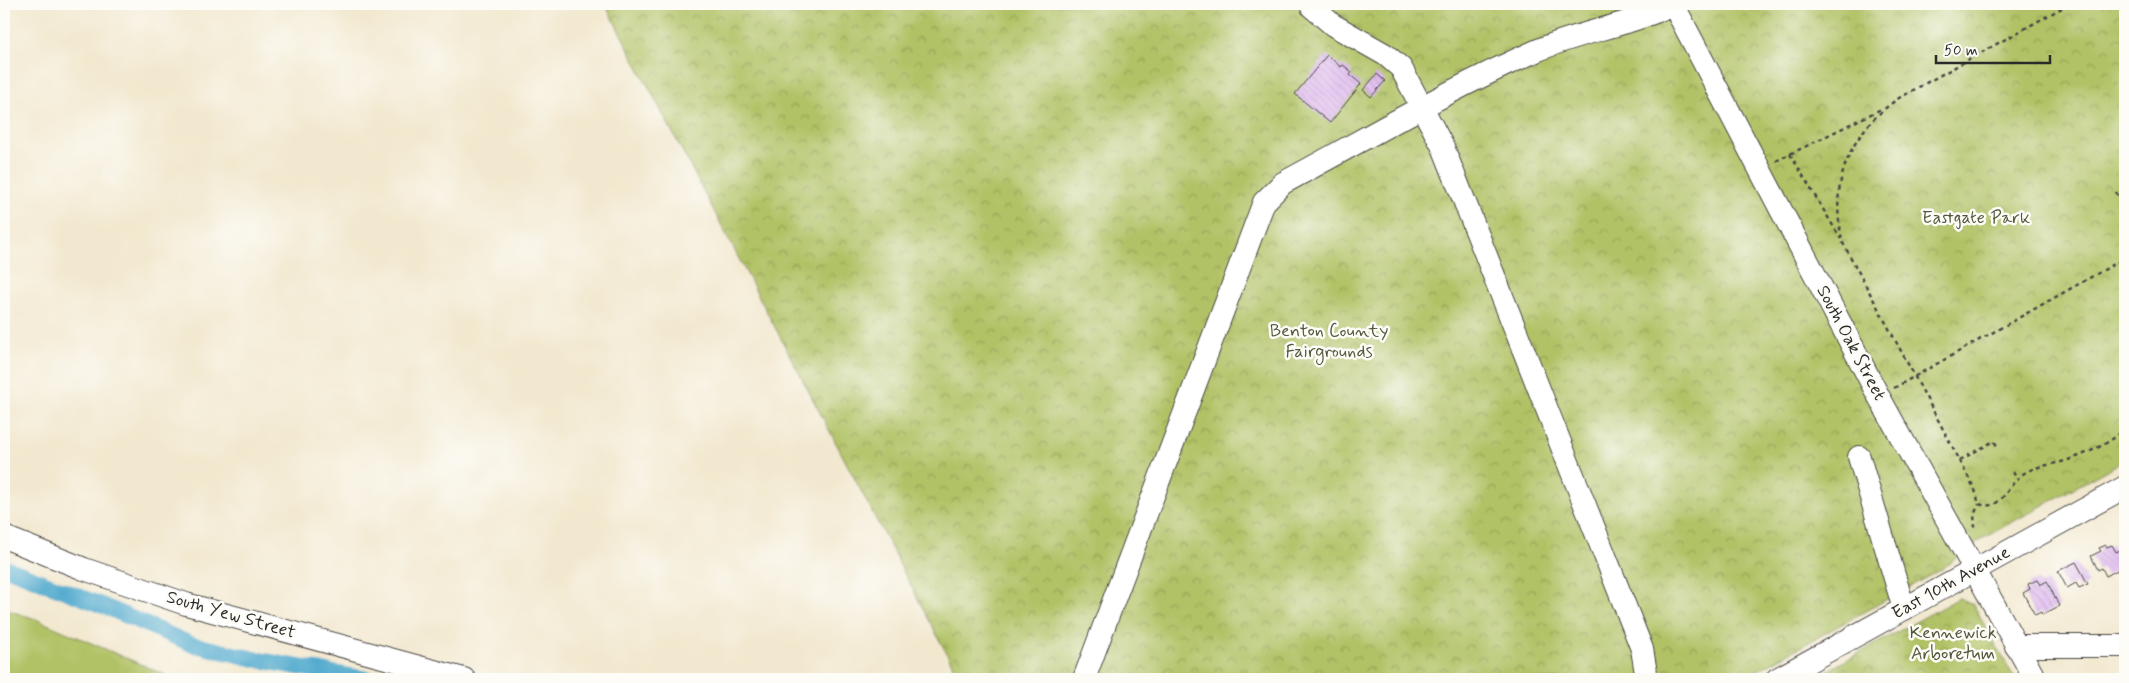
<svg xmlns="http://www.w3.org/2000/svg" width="2129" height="683" viewBox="0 0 2129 683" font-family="Mynerve,sans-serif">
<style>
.green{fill:#b1c266;stroke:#6e7648}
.park{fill:url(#park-crowns);stroke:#6e7648}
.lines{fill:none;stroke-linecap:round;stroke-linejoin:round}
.canal{stroke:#4fa9cd;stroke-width:16}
.building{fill:url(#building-back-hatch)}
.minor-casing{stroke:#494744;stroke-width:24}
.path{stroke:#494744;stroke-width:2.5;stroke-dasharray:4 4;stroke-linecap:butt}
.minor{stroke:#fff;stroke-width:22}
.labels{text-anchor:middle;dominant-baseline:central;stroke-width:5;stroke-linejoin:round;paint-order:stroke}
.park-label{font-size:18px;fill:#53583d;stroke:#fdfcf7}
.street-label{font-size:18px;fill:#2b2b2b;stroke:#fdfcf7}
</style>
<defs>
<pattern id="park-crowns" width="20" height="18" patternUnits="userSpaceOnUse" patternTransform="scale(1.25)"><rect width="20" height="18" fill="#b1c266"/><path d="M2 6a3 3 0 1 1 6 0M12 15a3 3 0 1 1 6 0" fill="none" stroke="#909e54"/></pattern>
<pattern id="building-back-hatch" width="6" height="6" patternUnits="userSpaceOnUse" patternTransform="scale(1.25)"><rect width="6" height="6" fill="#dbaef0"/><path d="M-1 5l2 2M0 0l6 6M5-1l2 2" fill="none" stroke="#b28ec3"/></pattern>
</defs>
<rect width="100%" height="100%" fill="#fdfcf7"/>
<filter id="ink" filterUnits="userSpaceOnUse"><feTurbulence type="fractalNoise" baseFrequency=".02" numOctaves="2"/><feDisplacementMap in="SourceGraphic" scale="10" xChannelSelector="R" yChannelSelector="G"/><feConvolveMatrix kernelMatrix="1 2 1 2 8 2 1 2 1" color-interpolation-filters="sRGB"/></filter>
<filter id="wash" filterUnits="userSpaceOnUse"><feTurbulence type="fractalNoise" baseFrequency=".0096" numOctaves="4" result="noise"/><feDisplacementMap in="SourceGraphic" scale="20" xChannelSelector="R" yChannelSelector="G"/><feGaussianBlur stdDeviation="1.12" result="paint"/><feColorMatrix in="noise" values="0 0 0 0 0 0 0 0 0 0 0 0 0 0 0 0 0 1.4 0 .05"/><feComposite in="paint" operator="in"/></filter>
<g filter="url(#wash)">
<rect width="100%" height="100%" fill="#f2e8cf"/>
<polygon class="green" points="4,609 33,618 175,679 4,679"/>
<g class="park">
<polygon points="605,4 2125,4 2125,460 1980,540 1942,569 1742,679 960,679"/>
<polygon points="1959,598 1973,604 2015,679 1812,679"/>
</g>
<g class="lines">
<polyline class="canal" points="4,567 106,607 191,644 259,660 366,679"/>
</g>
<g id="blocks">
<g class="building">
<polygon points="1327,55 1341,67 1343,65 1352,72 1350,75 1361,84 1330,123 1295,94"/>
<polygon points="1377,74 1385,81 1371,97 1363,90"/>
<polygon points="2106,545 2107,547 2112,545 2116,552 2124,548 2125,551 2125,566 2106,576 2102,568 2098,570 2091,556 2101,551 2099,548"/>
<polygon points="2076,562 2088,584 2079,588 2076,583 2067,588 2058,571"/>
<polygon points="2037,580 2040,585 2047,581 2059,606 2042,615 2041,612 2035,615 2023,593 2030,589 2028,584"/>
<polygon points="2121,596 2125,596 2125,614 2123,614"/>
<polygon points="2090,673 2094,679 2078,679"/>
</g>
</g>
</g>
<g filter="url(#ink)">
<use href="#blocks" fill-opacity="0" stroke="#494744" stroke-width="1"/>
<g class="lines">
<g class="minor-casing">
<g id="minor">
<polyline points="1311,4 1312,7 1333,25 1386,55 1401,68 1443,147 1642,649 1647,679"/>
<polyline points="1673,4 1879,397 2035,679"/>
<polyline points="1859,457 1904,609"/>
<polyline points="4,537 84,569 186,604 464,679"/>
<polyline points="2016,646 2125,646"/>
<path d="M1084,679L1264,202L1283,183C1367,138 1449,89 1536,51C1581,31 1629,26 1673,4"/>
<polyline points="1777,679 2125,487"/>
</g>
</g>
<g class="path">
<path d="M2069,4L1899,98C1849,132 1828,184 1843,243L1958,457L1975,490L1979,504C2003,512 2007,484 2023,474C2036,465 2053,465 2068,460C2089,453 2108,444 2125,429"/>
<polyline points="1790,154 1841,239"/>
<polyline points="1776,161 1883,108"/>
<polyline points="2116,192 2125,209"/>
<polyline points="1894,388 2125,258"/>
<polyline points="1960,460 1994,441 1998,447"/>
<polyline points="2013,472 2017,479"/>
<polyline points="1973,527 1975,526 1974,515 1979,504"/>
</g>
<use href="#minor" class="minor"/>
</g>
</g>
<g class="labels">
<g class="park-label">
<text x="1976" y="218">Eastgate Park</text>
<text x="1329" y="331">Benton County<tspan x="1329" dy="21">Fairgrounds</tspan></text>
<text x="1953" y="633">Kennewick<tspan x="1953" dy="21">Arboretum</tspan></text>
</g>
<g class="street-label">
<text transform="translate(1851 343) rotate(62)">South Oak Street</text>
<text transform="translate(1951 583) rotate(-29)">East 10th Avenue</text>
<text transform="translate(231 615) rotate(16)">South Yew Street</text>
</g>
</g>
<rect width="2129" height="683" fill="none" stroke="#fdfcf7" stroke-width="20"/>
<path d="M1936 55v8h114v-8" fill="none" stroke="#2b2b2b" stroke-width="2.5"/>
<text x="1944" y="55" font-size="15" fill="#2b2b2b" stroke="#fdfcf7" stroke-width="4" paint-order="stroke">50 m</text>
</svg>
